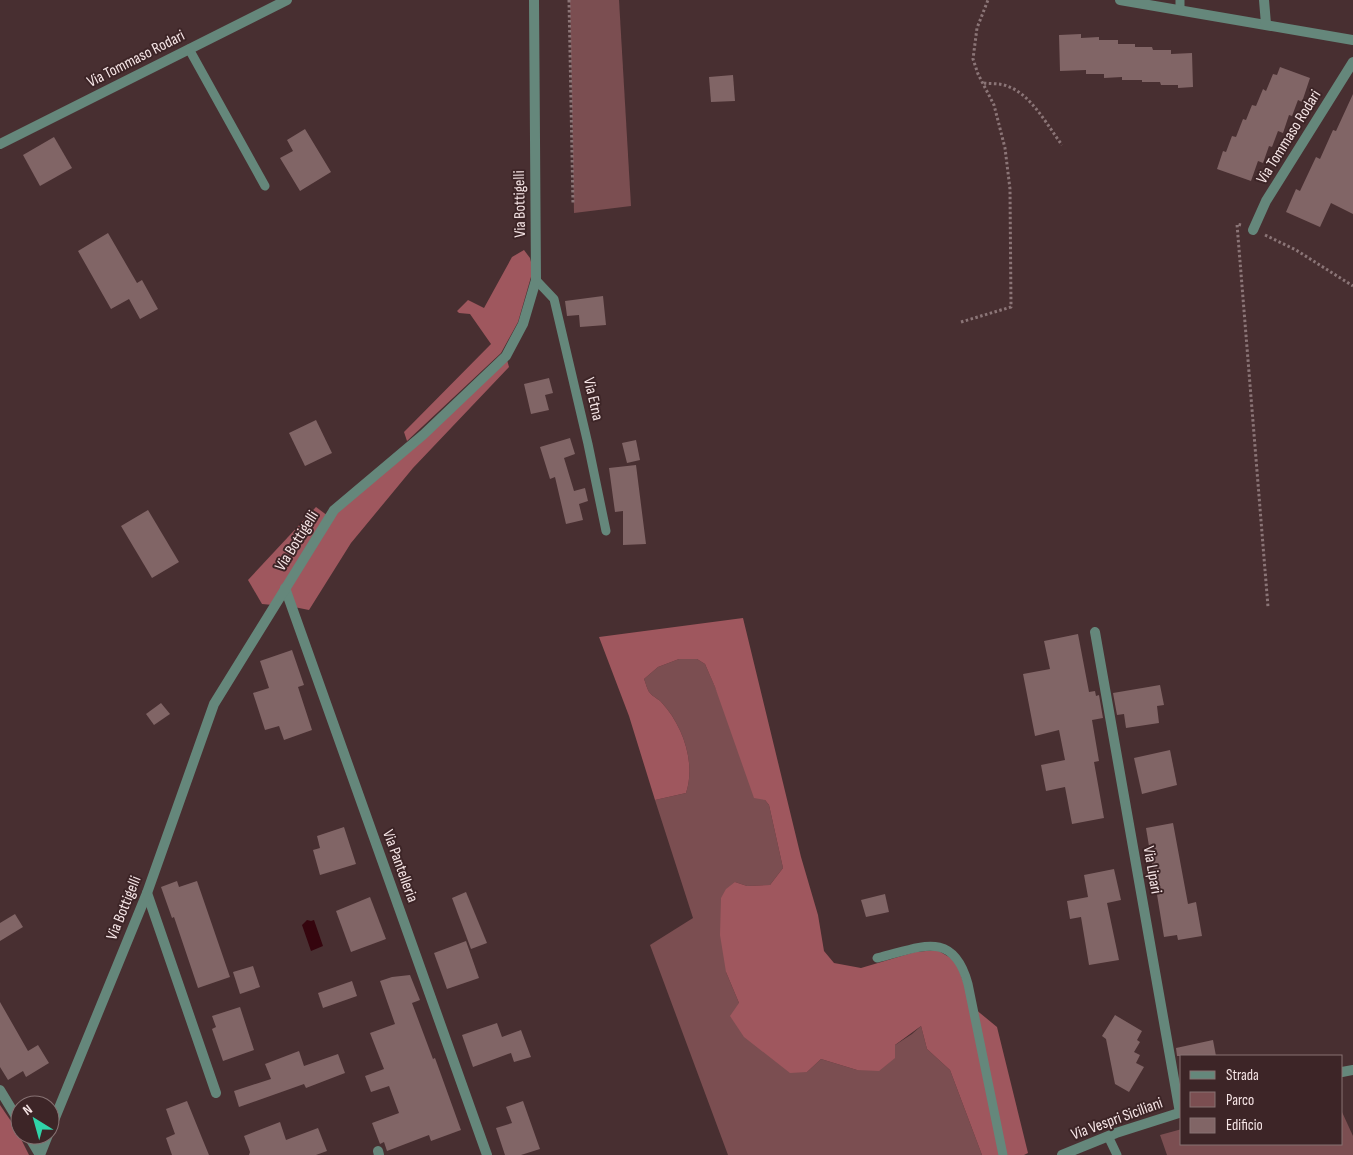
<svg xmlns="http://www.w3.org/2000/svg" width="1353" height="1155" viewBox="0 0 1353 1155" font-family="'Sofia Sans Condensed',sans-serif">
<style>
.green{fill:#7b4e51}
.forest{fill:#9f575e}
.water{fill:#35050e}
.building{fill:#816566}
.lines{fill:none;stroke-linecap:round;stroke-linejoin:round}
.path{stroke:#8b7577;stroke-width:3;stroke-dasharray:2.5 2.5;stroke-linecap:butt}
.service{stroke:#65877b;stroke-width:9}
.minor{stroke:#65877b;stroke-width:10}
.labels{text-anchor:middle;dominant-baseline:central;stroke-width:4;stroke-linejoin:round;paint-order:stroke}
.street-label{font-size:16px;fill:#f6e5e6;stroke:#3d2527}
</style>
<rect width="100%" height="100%" fill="#482f31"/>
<g class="green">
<polygon points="570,0 619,0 631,206 574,213"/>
<path d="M679,659H697L705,664L765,800L769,805L783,868L770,885L747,886L735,882L726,972L739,1003L807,1072L821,1059L857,1070L912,1034L921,1026L927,1049L950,1070L982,1155H728L650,945L693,918L655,800L686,793C696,763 683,726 662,703C659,699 653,697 650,693C647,690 646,683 644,679L658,667Z"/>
<polygon points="1342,1112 1353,1136 1353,1155 1167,1155 1160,1135 1182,1129 1182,1144 1342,1144"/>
</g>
<g class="forest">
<polygon points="524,250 530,258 533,270 518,322 501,353 407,441 404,432 491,344 470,314 459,313 457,311 468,300 484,308 512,257"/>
<polygon points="506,356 509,367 413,468 351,543 309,610 294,607 287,588 336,510"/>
<polygon points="316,507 328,516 273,605 262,604 248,580"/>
<path d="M743,618L801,857L818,915L824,951L834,963L861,968L915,952L937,950L956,961L964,984L969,1004L997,1027L1028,1153L1024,1155H982L950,1070L927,1049L921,1026L895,1045V1058L879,1071L857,1070L821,1059L807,1072L790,1073L744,1037L730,1016L739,1003L726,972L720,935L721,898L726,889L735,882L747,886L770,885L783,868L769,805L765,800L754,798L715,687L705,664L697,659H679L658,667L644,679C646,683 647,690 650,693C653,697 659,699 662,703C683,726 696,763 686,793L655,800L629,716L599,637Z"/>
<polygon points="0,1105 15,1127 29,1155 0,1155"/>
</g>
<polygon class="water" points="307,920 311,921 314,920 323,946 311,951 302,925"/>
<g class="building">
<polygon points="1081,34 1081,38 1099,37 1099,40 1118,40 1118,44 1135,44 1135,47 1152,47 1153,50 1171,50 1171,54 1192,53 1193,87 1178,88 1178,85 1161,85 1160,82 1142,82 1142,80 1122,80 1122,77 1104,78 1104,74 1086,74 1086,70 1060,71 1059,35"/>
<polygon points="1280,67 1310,78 1302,102 1298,100 1292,116 1289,115 1283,133 1278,131 1272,147 1269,146 1263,163 1258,161 1251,181 1217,169 1223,151 1226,152 1232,136 1236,137 1243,119 1246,120 1252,105 1256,106 1263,89 1266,91 1273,74 1277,75"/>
<polygon points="733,75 735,101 711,102 709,77"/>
<polygon points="1353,94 1353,214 1331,203 1320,227 1286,212 1296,189 1300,191 1316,157 1320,159 1333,130 1336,131"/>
<polygon points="305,129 331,172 300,191 280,158 293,151 287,140"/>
<polygon points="54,137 72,168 40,186 23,155"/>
<polygon points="108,233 137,283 142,280 158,309 140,319 129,299 111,309 78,251"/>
<polygon points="603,296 606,325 580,327 579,315 567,316 565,301"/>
<polygon points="549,378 553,393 545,395 549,410 531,414 524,384"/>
<polygon points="316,420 332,453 305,466 289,433"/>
<polygon points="570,438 575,454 564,458 574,491 585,488 588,501 579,504 583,520 566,524 555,477 550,479 540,447"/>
<polygon points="636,440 640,460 627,463 622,443"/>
<polygon points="636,465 646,544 623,545 623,511 615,512 609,468"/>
<polygon points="148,510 179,562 152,578 121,526"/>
<polygon points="1078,634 1089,692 1095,691 1096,696 1099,695 1103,718 1092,720 1099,761 1094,762 1104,818 1072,824 1065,787 1046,791 1041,765 1065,760 1059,730 1035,736 1023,674 1050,669 1044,641"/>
<polygon points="292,650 304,685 298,687 312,730 284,740 279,726 265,730 253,693 269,688 260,661"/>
<polygon points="1160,685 1164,705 1157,706 1159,723 1126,728 1124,714 1117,715 1113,693"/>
<polygon points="161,703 170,714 154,725 146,714"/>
<polygon points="1170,750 1177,785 1142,794 1134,758"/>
<polygon points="1173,823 1188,904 1196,902 1202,936 1178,940 1177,935 1164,937 1146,828"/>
<polygon points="344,827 356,864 320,875 313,850 320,848 317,836"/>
<polygon points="1114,869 1121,900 1107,903 1119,960 1089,965 1081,917 1070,919 1067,901 1088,897 1084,875"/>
<polygon points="177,881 179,887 197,881 230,977 198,988 174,917 172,918 161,887"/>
<polygon points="466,892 487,943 471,949 452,898"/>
<polygon points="885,894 889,912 866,917 861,900"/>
<polygon points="370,897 386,939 351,952 336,911"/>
<polygon points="15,914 23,927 0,941 0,923"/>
<polygon points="466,941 479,978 447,989 434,953"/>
<polygon points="253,966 260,987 240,994 233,972"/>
<polygon points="410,975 420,1000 412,1003 433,1059 435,1058 461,1130 431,1141 429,1135 387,1151 384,1142 380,1144 372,1123 399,1113 389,1086 371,1092 365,1076 384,1069 370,1033 395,1024 380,981 392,977"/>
<polygon points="352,981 357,996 323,1008 318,993"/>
<polygon points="0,1002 28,1051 38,1045 49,1063 26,1077 23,1071 8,1080 0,1067"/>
<polygon points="240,1007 254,1050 223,1061 212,1029 216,1027 212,1016"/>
<polygon points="1115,1015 1142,1031 1137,1040 1140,1042 1134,1052 1140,1055 1136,1063 1144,1067 1129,1092 1115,1084 1106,1039 1102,1036"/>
<polygon points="497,1023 502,1037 521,1030 531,1057 514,1062 511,1053 473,1067 462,1035"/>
<polygon points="1213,1040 1216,1056 1177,1056 1176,1048"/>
<polygon points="299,1051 304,1066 338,1054 345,1073 306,1088 304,1084 239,1107 234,1091 271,1079 265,1064"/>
<polygon points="187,1101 202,1138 209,1155 172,1155 166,1138 175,1134 166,1109"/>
<polygon points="523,1101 540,1149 521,1155 505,1155 496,1128 512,1123 506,1107"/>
<polygon points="280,1122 286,1140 318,1128 327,1151 316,1155 249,1155 250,1152 244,1136"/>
</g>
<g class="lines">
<g class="path">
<polyline points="569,0 573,205"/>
<path d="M984,83C991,84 1000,83 1007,86C1031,94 1047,125 1062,145"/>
<polyline points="1241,225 1237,224 1268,607"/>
<polyline points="1265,235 1296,250 1353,286"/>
<polyline points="961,322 1011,307 1010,189 1005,148 994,105 978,74 973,59 977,28 988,0"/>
</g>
<g class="service">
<polyline points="1180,0 1180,10"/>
<polyline points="189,49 265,186"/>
<polyline points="536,280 554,299 588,444 606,531"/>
<path d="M877,958C919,948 953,928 968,984L1003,1155"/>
<polyline points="1108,1136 1117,1155"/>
</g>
<g class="minor">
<polyline points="1120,0 1353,40"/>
<polyline points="1264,0 1266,24"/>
<polyline points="0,144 287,0"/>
<polyline points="1253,230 1266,201 1353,62"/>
<polyline points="285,588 487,1155"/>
<polyline points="1095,632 1180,1113"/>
<polyline points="147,893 216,1093"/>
<polyline points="1342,1072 1353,1070"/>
<polyline points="0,1090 20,1123"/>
<polyline points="50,1130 147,893 214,704 334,510 423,435 506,356 523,324 536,280 534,0"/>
<polyline points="28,1135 40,1155"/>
<polyline points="378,1151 379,1155"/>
<polyline points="40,1155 48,1135"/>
<polyline points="1062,1155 1116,1133 1182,1112"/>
</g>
</g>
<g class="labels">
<g class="street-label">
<text transform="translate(136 59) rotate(-27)">Via Tommaso Rodari</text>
<text transform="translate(1289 137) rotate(-58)">Via Tommaso Rodari</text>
<text transform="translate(520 204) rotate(-91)">Via Bottigelli</text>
<text transform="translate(593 399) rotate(77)">Via Etna</text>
<text transform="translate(297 541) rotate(-58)">Via Bottigelli</text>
<text transform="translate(400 866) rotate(70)">Via Pantelleria</text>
<text transform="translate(1152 870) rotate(80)">Via Lipari</text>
<text transform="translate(124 908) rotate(-68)">Via Bottigelli</text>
<text transform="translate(1117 1119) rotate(-20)">Via Vespri Siciliani</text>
</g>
</g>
<rect x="1180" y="1055" width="162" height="90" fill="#3d2527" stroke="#877273"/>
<rect x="1190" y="1071" width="25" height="8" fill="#65877b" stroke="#877273"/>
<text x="1226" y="1080" font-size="15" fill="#f6e5e6">Strada</text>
<rect x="1190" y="1092" width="25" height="15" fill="#7b4e51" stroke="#877273"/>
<text x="1226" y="1105" font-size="15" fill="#f6e5e6">Parco</text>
<rect x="1190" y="1118" width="25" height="15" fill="#816566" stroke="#877273"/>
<text x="1226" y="1130" font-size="15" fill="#f6e5e6">Edificio</text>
<g transform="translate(35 1120) rotate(323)"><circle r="24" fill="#3d2527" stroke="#877273"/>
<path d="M0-4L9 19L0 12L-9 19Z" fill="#30d4a9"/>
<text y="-8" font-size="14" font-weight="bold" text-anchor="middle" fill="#f6e5e6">N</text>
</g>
</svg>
